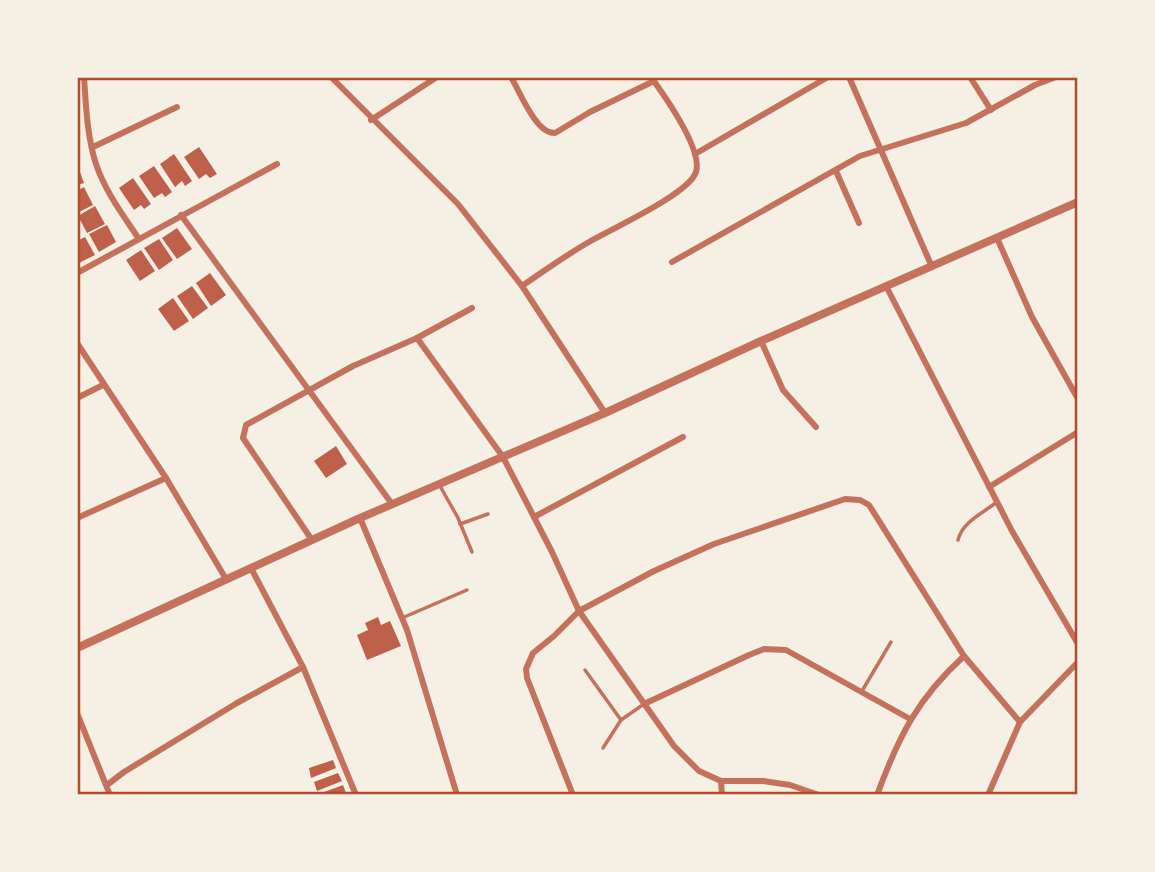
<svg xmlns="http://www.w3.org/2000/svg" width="1155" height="872" viewBox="0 0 1155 872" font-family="'Fira Sans Condensed',sans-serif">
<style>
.building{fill:#bf614a}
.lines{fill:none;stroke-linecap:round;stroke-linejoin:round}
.service{stroke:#c5725c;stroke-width:3.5}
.minor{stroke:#c5725c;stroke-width:6}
.tertiary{stroke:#c5725c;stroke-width:8}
.neatline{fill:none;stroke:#b5482f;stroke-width:2.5}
</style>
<rect width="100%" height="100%" fill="#f6efe4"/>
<g class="building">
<polygon points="199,147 217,174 210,178 206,174 199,179 184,157"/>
<polygon points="174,154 192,181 185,186 182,181 175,187 160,164"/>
<polygon points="77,164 84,183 77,185"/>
<polygon points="154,166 172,192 165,197 162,193 154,198 139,176"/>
<polygon points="133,178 151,204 144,209 141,205 134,210 119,188"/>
<polygon points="84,187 93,205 77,213 77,191"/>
<polygon points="95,206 105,224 87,233 78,216"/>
<polygon points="107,225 116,242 99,252 89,234"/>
<polygon points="177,228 192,249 177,259 162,238"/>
<polygon points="85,237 95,255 77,264 77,241"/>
<polygon points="159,239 173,260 159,270 144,248"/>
<polygon points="141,250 155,271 140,281 126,260"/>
<polygon points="210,273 226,295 211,306 196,283"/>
<polygon points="192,286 208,308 193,319 177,296"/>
<polygon points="173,298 189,321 174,331 158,309"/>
<polygon points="336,446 347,464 326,478 314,461"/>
<polygon points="378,617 381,625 390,621 401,646 367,660 357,635 368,630 365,623"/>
<polygon points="333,760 336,768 311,778 309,768"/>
<polygon points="338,773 342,781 317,791 314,782"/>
<polygon points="343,785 346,793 342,795 316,795"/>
</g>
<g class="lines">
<g class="service">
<polyline points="440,486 458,518 472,552"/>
<polyline points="460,524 488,514"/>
<path d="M958,540C962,522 983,513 997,502"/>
<polyline points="402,618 467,590"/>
<polyline points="585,670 621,720"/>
<polyline points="862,691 891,642"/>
<polyline points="603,748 621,720 644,704"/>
</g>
<g class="minor">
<path d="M84,77C86,105 87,137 96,164C105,191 123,215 139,239"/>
<polyline points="331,77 458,204 522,286 605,413"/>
<path d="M511,77C520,92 536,134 555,133L590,112L654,81"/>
<polyline points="849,77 932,267"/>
<polyline points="970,77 991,110"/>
<polyline points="371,120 437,77"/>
<polyline points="93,147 177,107"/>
<polyline points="695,154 828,77"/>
<polyline points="836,171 859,223"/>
<polyline points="181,215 392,504"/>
<polyline points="997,238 1032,317 1078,399"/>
<polyline points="672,262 860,156 966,123 1035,85 1056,77"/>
<polyline points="77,273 277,164"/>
<path d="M522,286C544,271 566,255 589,242C611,229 689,194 696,172C703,149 664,95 651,77"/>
<polyline points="886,286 1012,531 1078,644"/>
<polyline points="417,338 472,308"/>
<polyline points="761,341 783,390 816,427"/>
<polyline points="77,343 166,478 226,579"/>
<polyline points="77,398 103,385"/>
<polyline points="989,487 1078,432"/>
<polyline points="534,517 683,437"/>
<polyline points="77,518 166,478"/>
<polyline points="360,518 407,630 457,795"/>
<polyline points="312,540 243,438 246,425 353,366 417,338 503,457 552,552 579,611 674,746 699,771 721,781 763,781 790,785 819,795"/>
<polyline points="251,568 303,667 356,795"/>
<polyline points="644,704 749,655 764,649 786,650 910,719"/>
<polyline points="77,713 110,795"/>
<polyline points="721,781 722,795"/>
<polyline points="107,785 124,772 237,703 303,667"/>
<polyline points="573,795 527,678 526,669 533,653 554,636 579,611 654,571 714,544 845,499 860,500 869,505 964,656 1020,722"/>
<path d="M877,795C899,736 917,699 964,656"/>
<polyline points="988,795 1020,722 1078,662"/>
</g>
<polyline class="tertiary" points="77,648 360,518 605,413 761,341 1078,202"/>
</g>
<rect width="1155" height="872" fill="none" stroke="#f6efe4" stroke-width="158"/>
<rect x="79" y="79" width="997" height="714" class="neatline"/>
</svg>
